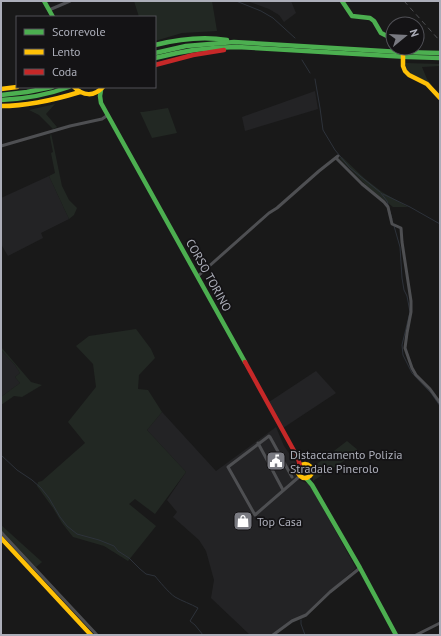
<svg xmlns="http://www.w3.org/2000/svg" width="441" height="636" viewBox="0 0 441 636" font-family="'PT Sans',sans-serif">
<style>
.built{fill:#232325}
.green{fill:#222823}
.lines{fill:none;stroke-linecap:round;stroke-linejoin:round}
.stream{stroke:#2d323a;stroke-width:1}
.street{stroke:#4e4f52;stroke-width:3}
.fast{stroke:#4caf50;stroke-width:4.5}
.slow{stroke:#ffc107;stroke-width:4.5}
.jam{stroke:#c62828;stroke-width:4.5}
.rail{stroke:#4e4f52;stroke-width:1;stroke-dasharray:5 4;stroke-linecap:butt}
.labels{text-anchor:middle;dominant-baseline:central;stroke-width:3.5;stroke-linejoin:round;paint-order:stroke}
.street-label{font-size:12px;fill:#acaeb9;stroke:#141315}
.poi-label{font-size:12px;fill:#acaeb9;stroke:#141315;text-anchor:start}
</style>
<rect width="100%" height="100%" fill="#191919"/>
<g class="built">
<polygon points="247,1 291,1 296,13 284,22 279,15 269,9"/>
<polygon points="315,91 318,109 245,131 242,117"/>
<polygon points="49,176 69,219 41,233 43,238 8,256 1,244 1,198"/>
<polygon points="1,350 15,365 20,373 15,377 20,383 1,397"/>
<polygon points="316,371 336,393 283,428 269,402"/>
<polygon points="162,412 216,471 276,427 284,446 296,463 294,472 299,480 309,484 330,521 356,568 317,603 307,613 272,635 250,635 211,598 214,580 206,551 199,540 173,517 177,512 167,500 186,472 147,430"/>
</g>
<g class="green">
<polygon points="134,1 212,1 217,31 182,33 155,41 155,17 139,17"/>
<polygon points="405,63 440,64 440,66 422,67 427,79 432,85 415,76 407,70"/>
<polygon points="55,104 46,114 57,127 53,129 39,115 29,110"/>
<polygon points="168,108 177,133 152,138 140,112 143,112"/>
<polygon points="51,133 62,186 69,200 77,208 74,215 69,219 49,176 55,173 51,153 53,152 50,137"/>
<polygon points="342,157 364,178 382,192 408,207 393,207 368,187 339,158"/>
<polygon points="136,329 151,349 155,358 139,375 138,389 148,390 162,412 147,430 186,472 155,514 135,499 129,504 156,526 128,561 104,546 73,537 62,523 53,508 37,486 38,482 42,481 85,443 68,422 96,387 93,364 76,346 89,336"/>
<polygon points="1,347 31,382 42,385 22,397 14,396 1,405 1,397 20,383 15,377 20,373 15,365 1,350"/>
<path d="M347,441L359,451L313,481C312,475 314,473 313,467Z"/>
<polygon points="1,525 42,562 36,567 1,530"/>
</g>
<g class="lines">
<g class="stream">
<polyline points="236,1 261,11 273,18 295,38"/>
<polyline points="302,60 310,73"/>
<polyline points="315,79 320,108 323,130 335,150 350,168 380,192"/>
<polyline points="381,193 387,201 392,219"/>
<polyline points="383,194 410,207 440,224"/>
<polyline points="394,226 400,247 402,278 404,290 407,296 410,312 402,345 403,355 412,373 431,393 440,406"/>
<path d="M1,455L17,470L32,480L41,488L49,498L60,517L67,526L77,534L99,540L114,546L118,551L129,558L140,569L146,574L155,576C159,581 169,593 175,597C182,601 191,604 198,608L190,621L195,625L203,635"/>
<polyline points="301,620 301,624 305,635"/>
</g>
<g class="street">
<polyline points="49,10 70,1"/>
<polyline points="1,146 70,126 102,119 108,115"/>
<polyline points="336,158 362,184 384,202 388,207 392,224 401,228 402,242 411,301 411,312 407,333 405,348 412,368 416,375 430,389 440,403"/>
<polyline points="198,276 269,213 277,208 319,171 338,156"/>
<polyline points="258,443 283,490"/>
<polyline points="292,477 270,437 269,436 228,467 255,515 300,476"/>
<polyline points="1,532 97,635"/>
<polyline points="273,635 292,621 306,615 330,592 360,568"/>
<polyline points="416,635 440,623"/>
</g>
<g class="fast">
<polyline points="44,1 53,17"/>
<polyline points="342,1 352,16 370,18 374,21 381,33 393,39"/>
<path d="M155,45C179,39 202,36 227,40"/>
<polyline points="155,53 186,46 234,42 400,52 440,53"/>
<path d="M155,58C182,51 209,47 237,47L408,57L440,58"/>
<polyline points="101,90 100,96 101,103 245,362"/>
<polyline points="1,95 27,92 52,87"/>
<path d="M1,100C24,99 47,95 69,87"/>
<polyline points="306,478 312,485 360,568 396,635"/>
</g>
<g class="slow">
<polyline points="403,48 403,66 405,71 409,75 427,84 440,98"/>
<path d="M74,87C83,96 94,97 103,87"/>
<polyline points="1,89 17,87"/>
<path d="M1,106C28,106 54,100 80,92"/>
<circle cx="305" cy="471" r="7"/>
<polyline points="1,538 91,635"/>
</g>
<g class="jam">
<polyline points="155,65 193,55 224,50"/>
<polyline points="245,362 298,458 300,466"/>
</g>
<polyline class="rail" points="404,1 440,41"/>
</g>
<defs>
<g id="civic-square" transform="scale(1)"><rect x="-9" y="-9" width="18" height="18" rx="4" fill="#797a81" stroke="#141315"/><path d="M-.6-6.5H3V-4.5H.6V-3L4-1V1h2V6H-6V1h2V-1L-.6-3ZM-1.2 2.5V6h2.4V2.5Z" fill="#fff"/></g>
<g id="shop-square" transform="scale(1)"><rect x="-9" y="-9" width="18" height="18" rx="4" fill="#797a81" stroke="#141315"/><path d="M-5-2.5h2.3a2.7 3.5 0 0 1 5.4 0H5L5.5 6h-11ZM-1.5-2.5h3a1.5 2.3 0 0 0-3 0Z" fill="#fff"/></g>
</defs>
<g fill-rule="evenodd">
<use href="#civic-square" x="276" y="461"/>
<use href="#shop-square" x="243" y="521"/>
</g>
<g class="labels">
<g class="street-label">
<text transform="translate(209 275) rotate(61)">CORSO TORINO</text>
</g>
<g class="poi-label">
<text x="290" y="454">Distaccamento Polizia<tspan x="290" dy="14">Stradale Pinerolo</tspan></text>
<text x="257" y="521">Top Casa</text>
</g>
</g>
<rect width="441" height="636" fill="none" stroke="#acaeb9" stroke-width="4"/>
<rect x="16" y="16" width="140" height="72" fill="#141315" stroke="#515157"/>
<rect x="24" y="29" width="20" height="6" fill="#4caf50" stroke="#515157"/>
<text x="52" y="36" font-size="12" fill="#acaeb9">Scorrevole</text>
<rect x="24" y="49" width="20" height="6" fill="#ffc107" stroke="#515157"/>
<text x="52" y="56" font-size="12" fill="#acaeb9">Lento</text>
<rect x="24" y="69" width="20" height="6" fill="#c62828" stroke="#515157"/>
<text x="52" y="76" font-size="12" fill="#acaeb9">Coda</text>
<g transform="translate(405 36) rotate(72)"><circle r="19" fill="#141315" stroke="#515157"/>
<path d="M0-3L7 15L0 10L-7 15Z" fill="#797a81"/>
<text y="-6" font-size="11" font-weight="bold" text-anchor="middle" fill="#acaeb9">N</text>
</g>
</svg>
